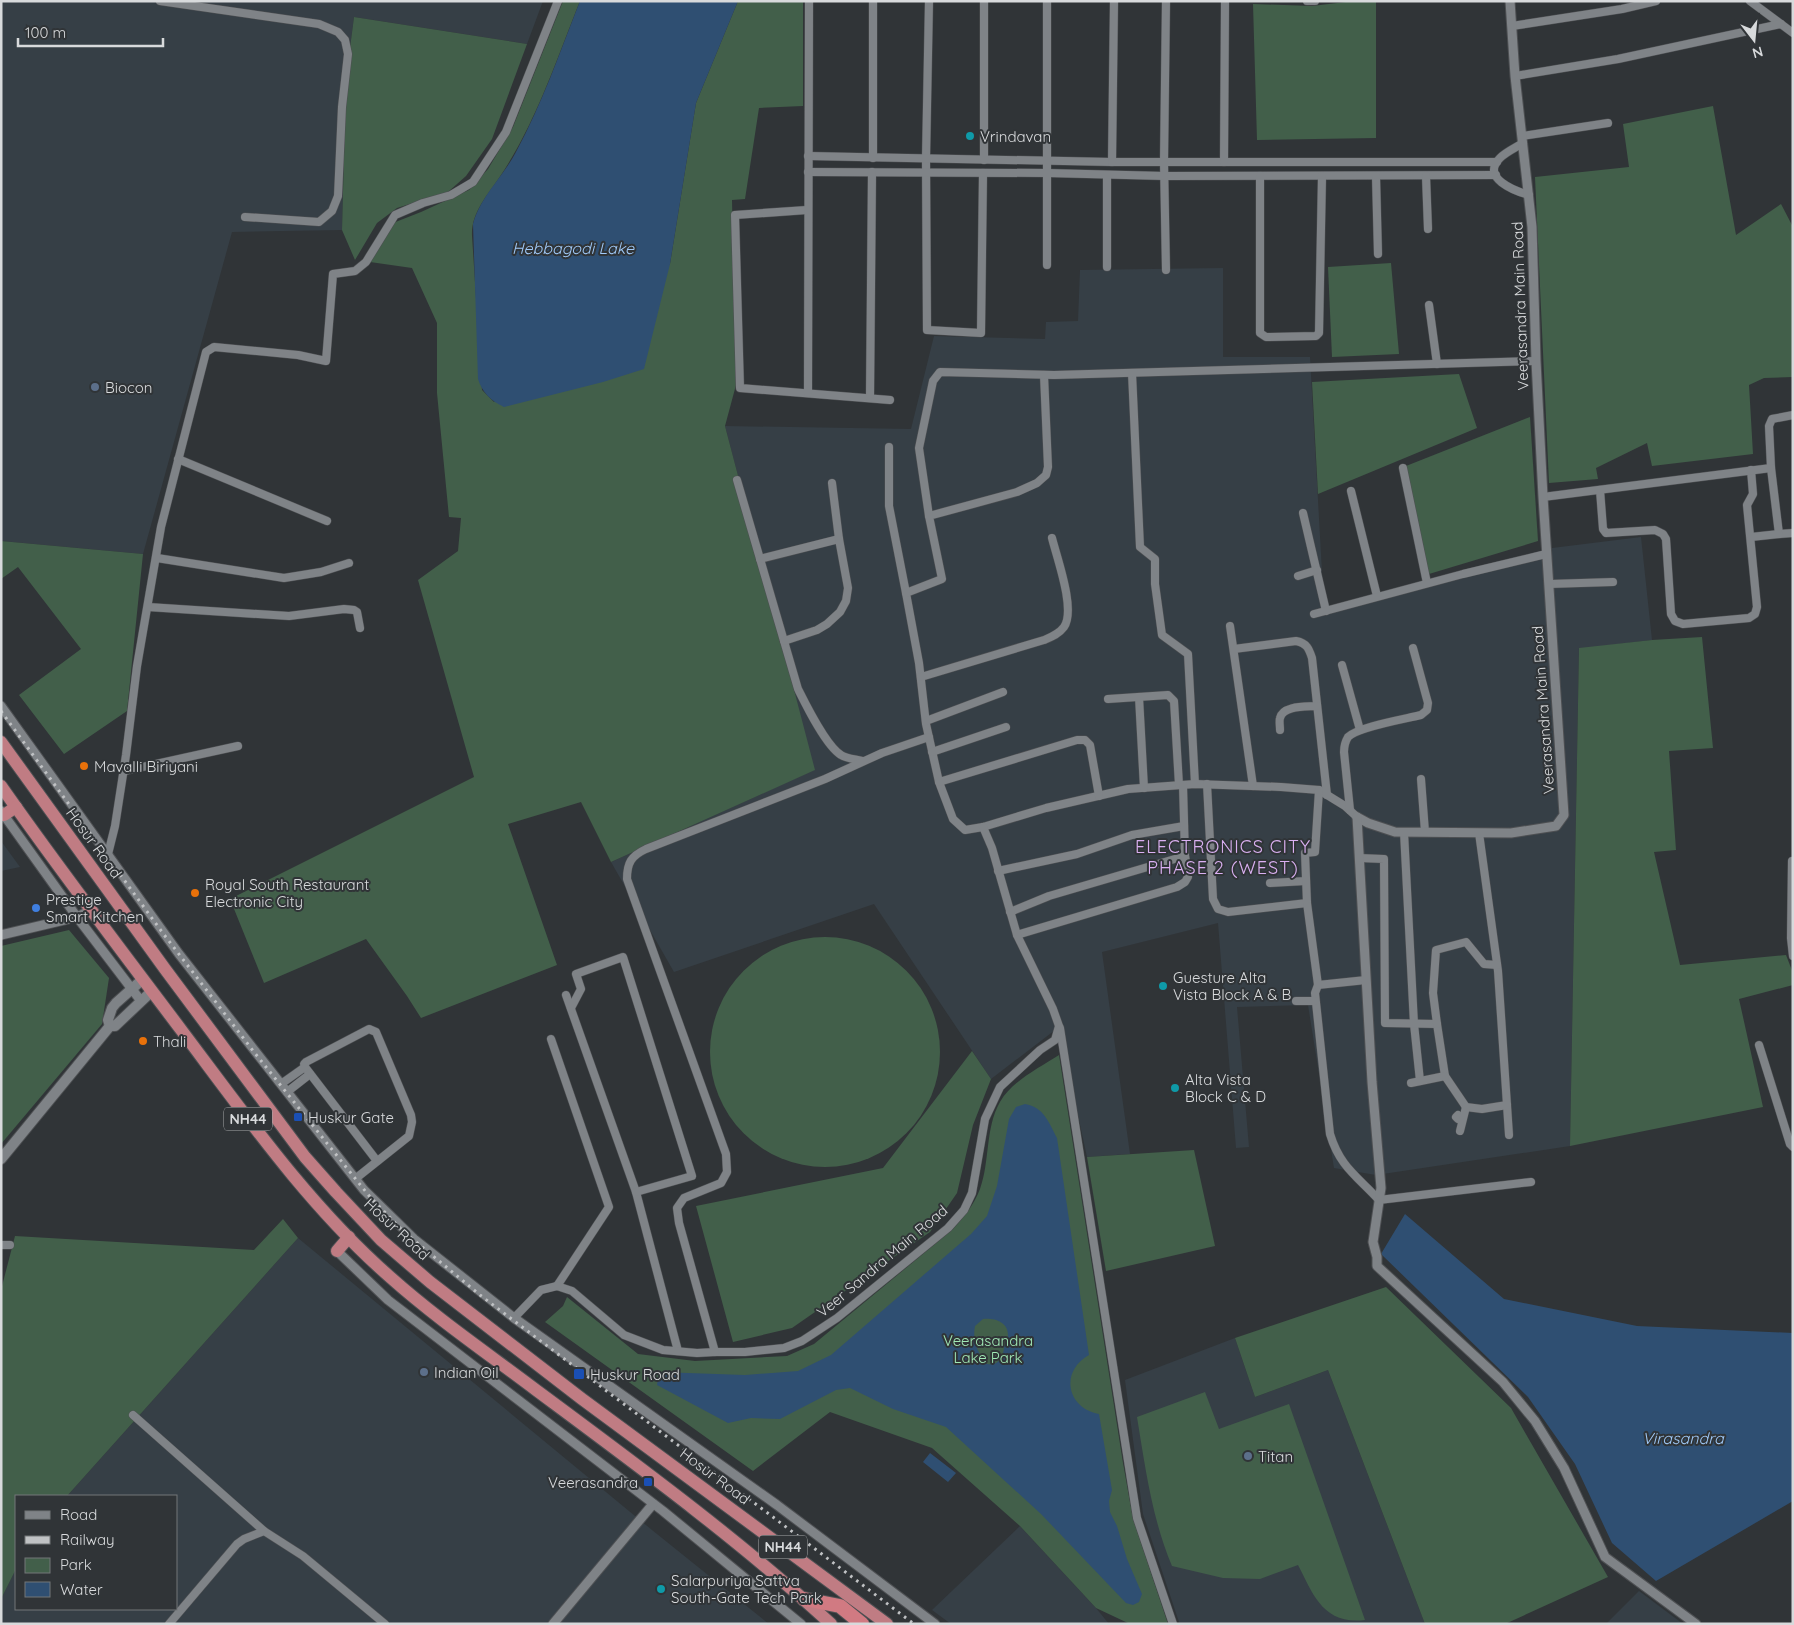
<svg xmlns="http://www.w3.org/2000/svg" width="1794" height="1625" viewBox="0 0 1794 1625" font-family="Quicksand,sans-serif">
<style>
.built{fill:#363f46}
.green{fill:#425f4a}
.water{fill:#2f4f72;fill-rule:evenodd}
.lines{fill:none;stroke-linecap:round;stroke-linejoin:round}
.minor-casing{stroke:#4e5053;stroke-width:9}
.tertiary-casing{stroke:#4e5053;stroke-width:11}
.secondary-casing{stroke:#4e5053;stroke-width:12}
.trunk-casing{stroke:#4e5053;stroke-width:14}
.motorway-casing{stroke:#4e5053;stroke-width:16}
.minor{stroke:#7f8387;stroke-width:8}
.tertiary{stroke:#7f8387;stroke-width:9}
.secondary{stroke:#7f8387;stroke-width:10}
.trunk{stroke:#c07c83;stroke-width:12}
.motorway{stroke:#d17a82;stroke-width:14}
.rail{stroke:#c0c2c4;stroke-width:3;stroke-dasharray:2.5 5;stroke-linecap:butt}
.culture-dot{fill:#0f9aa8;stroke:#303437;stroke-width:2}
.service-dot{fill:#5c6f8a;stroke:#303437;stroke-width:2}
.food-dot{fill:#e8710a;stroke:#303437;stroke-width:2}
.shop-dot{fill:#3f7fe0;stroke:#303437;stroke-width:2}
.transit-dot{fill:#1a4fb4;stroke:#303437;stroke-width:2}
.labels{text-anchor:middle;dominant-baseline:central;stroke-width:4;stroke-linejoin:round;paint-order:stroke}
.shield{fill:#303437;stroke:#a6a8aa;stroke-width:1}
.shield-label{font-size:14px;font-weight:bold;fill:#d8dadc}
.poi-label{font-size:15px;fill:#d8dadc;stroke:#303437;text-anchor:start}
.street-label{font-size:15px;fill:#d8dadc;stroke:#303437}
.park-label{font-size:15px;fill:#a1e9b6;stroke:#303437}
.water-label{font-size:16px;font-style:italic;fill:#a1cbfa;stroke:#303437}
.quarter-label{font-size:18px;letter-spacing:1px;fill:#dab0f2;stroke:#303437}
</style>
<rect width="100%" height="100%" fill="#303437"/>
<g class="built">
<polygon points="1,1 543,1 527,44 354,17 346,79 342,230 232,232 143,554 1,541"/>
<polygon points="1223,268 1223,357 1310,357 1324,608 1552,548 1641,537 1652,640 1579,649 1570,1146 1376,1175 1334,1168 1308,1005 1237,1007 1249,1147 1236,1148 1218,923 1102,952 1130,1154 1087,1157 1059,1027 991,1079 874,904 674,972 611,862 814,770 725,426 911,429 934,336 1045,339 1046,322 1078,321 1080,270"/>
<polygon points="1,841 20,867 1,871"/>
<polygon points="298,1238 652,1530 769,1624 1,1624 1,1599 16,1569 16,1609 176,1609 176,1496 67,1496"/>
<polygon points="1235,1338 1255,1397 1328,1370 1425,1624 1180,1624 1179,1622 1143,1514 1125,1380"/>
<polygon points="1020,1526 1096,1608 1109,1624 951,1624 932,1610"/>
<polygon points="1639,1591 1683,1624 1606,1624"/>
</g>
<g class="green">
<path d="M563,1H580C556,61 535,125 499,178C487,196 471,213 472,236L482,390L494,402L670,264L696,103L738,1H803V106L759,108L745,199L732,200L736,385L725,426L815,770L611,862L581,802L508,824L557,965L421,1018L407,996L366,939L264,983L230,899L474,777L418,580L458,551L461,518L449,517L437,393V323L412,268L370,262L393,223L421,212L469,190L488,169L513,127Z"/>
<polygon points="1354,1 1376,1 1376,138 1257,140 1253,4 1312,6"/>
<polygon points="354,17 527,44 492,139 466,176 448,192 397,208 377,223 355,260 342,230 346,79"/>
<polygon points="1713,106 1736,235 1781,204 1793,227 1793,377 1764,378 1749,385 1753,454 1652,466 1647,443 1596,468 1598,479 1549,483 1535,177 1629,167 1623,124"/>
<polygon points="1391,263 1399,354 1332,357 1328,267"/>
<polygon points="1459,374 1477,428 1318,494 1312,382"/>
<polygon points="1530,417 1538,541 1429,574 1406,466"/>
<polygon points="1,541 143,554 127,711 64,754 19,695 81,649 18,567 1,579"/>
<polygon points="1702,637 1713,748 1669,751 1676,850 1654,852 1680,965 1786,955 1793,973 1793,985 1739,999 1763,1107 1570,1146 1579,648 1652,640"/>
<polygon points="69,930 109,978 102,1024 1,1144 1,946"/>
<circle cx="825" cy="1052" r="115"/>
<polygon points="972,1051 991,1079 973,1125 957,1193 930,1232 792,1328 733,1342 696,1206 883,1168"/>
<path d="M1059,1055L1123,1463L1133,1519L1168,1624H1130L1096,1608L1020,1526L932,1448L830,1412L753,1471L545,1322L563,1306L567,1297L638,1354L695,1361L787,1356L814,1344L952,1230C964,1217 974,1205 980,1189C990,1162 985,1128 1000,1102C1012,1081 1039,1068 1059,1055Z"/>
<polygon points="1194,1150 1215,1246 1106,1271 1087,1157"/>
<polygon points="283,1219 298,1238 67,1496 16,1496 16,1569 1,1599 1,1290 15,1236 254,1250"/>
<polygon points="1386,1287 1511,1408 1608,1577 1505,1624 1425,1624 1328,1370 1255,1397 1235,1338"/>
<path d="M1205,1392L1219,1429L1289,1404L1365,1620C1323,1625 1313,1594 1298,1565L1260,1579L1223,1578L1172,1566C1152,1519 1145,1466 1137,1417Z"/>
</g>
<g class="water">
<path d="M580,1H738L696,103L670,264L644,369L603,382L504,407C491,401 482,392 478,379L473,224C480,197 503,177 516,152C542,104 560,52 580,1Z"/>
<path d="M1025,1104C1044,1107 1049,1123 1057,1138L1089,1355C1060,1371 1066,1408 1099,1414L1112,1490L1109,1501L1110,1512L1117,1526L1127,1559L1142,1594L1139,1602L1133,1605L1126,1603L1041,1514L946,1427L893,1409L850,1388L836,1390L780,1419L751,1418L728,1423L657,1385L659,1372L745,1375L798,1371L831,1355L971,1234L987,1216L997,1186L1009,1119L1016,1107ZM983,1319C995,1318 1009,1322 1008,1337C1007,1341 1005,1344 1004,1348C1003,1357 999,1366 987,1364C978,1354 972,1340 975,1326Z"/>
<polygon points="1405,1214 1504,1299 1637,1326 1793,1333 1793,1501 1656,1581 1612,1543 1575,1464 1528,1397 1381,1254"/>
<polygon points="930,1453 956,1473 948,1482 923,1462"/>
</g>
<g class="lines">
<g class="minor-casing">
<g id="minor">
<polyline points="160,1 319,24 338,32 345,40 348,54 342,107 338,196 332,211 319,222 245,217"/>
<polyline points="929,1 926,159 927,330 981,333 983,173"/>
<polyline points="1166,1 1164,162 1166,270"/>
<polyline points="1307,1 1315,1"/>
<polyline points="1750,1 1793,33"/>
<polyline points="1512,26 1622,9 1656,1"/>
<polyline points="1515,76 1618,59 1781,24"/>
<polyline points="1522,136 1608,123"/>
<path d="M1523,143C1515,148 1506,152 1500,158C1480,178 1515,191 1529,195"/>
<polyline points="808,156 1112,162 1497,162"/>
<polyline points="873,158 873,1"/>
<polyline points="984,160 984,1"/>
<polyline points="1112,162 1114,1"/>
<polyline points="1224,162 1225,1"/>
<polyline points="808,172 1047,173 1165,176 1496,175"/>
<polyline points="1260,176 1260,333 1266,337 1316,336 1319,333 1322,176"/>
<polyline points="1376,176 1378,254"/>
<polyline points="1426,176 1428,229"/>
<polyline points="807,210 735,215 740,388 890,400"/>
<polyline points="1047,265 1047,1"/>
<polyline points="1107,267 1107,175"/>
<polyline points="1429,305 1437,364"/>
<polyline points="1132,373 1140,547 1155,559 1155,584 1162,635 1188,654 1195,784"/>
<polyline points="1044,375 1048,467 1046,475 1037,483 1017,492 929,516 942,579 906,593 919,663 926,724 939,782 953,819 965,830 983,827 1046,808 1128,789 1195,784 1281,787 1319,790 1345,806 1357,817"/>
<polyline points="808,393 809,1"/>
<polyline points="870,398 872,172"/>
<polyline points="1793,415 1772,419 1769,426 1771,468 1779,534 1793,533"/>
<polyline points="889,447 889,506 906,593"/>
<polyline points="178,459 327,521"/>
<polyline points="1403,468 1427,583"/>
<path d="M737,480L798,689C806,705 826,746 841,755C847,759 856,759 863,761"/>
<polyline points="1600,490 1603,529 1606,533 1655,530 1663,534 1666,539 1671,614 1675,621 1683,624 1749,618 1755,614 1757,607 1747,505 1753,494 1751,470"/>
<polyline points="1351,491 1377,596"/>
<polyline points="1543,497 1771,468"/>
<polyline points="1303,513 1326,611"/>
<polyline points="929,516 919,448 933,381 940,372 1054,375 1536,361"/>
<polyline points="1751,537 1779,534"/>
<polyline points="157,558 284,578 321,572 349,563"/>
<polyline points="760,559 839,539"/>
<polyline points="1298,576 1317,570"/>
<polyline points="1549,584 1613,582"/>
<polyline points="148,607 289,616 344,609 354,610 357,612 360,628"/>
<polyline points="1314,614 1463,574 1546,554"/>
<polyline points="1230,626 1253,786"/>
<polyline points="784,641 817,630 827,624 840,612 846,601 848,588 839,539 832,483"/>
<path d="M1234,649L1296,641C1307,643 1309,649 1312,658L1327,795"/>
<polyline points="1342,665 1360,730"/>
<path d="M921,677L1044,640C1051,637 1059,634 1064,627C1076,610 1057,558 1052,538"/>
<polyline points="1139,697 1144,788"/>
<polyline points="1108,699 1168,695 1174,701 1179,785"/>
<polyline points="926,721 1003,692"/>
<path d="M1280,730C1280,726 1279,721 1280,718C1283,705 1307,707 1317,706"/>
<polyline points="932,752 1006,727"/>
<polyline points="124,771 238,746"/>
<polyline points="1421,779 1425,832"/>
<polyline points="939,782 1077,740 1085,740 1090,745 1099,796"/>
<polyline points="1207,784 1213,899 1218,909 1228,912 1307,903"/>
<path d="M1350,810L1344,752C1344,747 1345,742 1348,737C1357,727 1405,719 1421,715L1427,710L1428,703L1413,648"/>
<polyline points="1404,832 1414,1024 1420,1081"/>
<polyline points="1479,833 1498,971 1509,1135"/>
<polyline points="108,854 115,826 126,755 137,666 161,527 206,352 214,347 298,355 326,361 333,274 355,271 366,262 395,215 423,203 451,195 473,182 506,132 558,1"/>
<polyline points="1359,858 1384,859 1385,1023 1437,1024 1445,1076 1466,1107 1482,1109 1507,1105"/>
<polyline points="1792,861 1791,938 1793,956"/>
<polyline points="998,871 1077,854 1132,835 1184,826"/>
<polyline points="1270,883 1306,881"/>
<polyline points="1010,912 1049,896 1185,856"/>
<polyline points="1017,935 1177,887 1185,882 1188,877 1188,872 1185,856 1183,785"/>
<path d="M1366,980L1318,985L1315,993L1330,1134C1340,1167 1357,1176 1379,1200L1531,1182"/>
<polyline points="1318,985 1307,903 1305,853 1315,852 1319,790"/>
<polyline points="566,995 636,1192 678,1351"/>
<polyline points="1296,1001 1315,1001"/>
<polyline points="571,1008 581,989 576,974 623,957 692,1176 636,1192"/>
<polyline points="1437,1024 1433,993 1436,950 1466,942 1484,964 1497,965"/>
<polyline points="1060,1028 1137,1518 1173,1624"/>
<polyline points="551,1039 609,1207 557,1286"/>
<polyline points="1759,1045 1790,1144 1793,1147"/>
<polyline points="305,1067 377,1161"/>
<polyline points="1411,1083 1445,1076"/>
<polyline points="281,1084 305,1067 304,1064 306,1062 369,1029 376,1032 411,1115 412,1122 409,1136 355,1179"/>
<polyline points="287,1092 310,1074"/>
<polygon points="1458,1115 1460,1117 1458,1119 1456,1117"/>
<polyline points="1460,1131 1466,1107"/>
<polyline points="1,1245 10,1245"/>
<polyline points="514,1318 541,1290 557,1286 572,1291 624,1335 663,1350 697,1353 715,1352 745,1352 784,1348 802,1341 837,1318 948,1228 964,1210 972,1193 985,1119 1000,1087 1040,1050 1055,1040 1059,1026 1053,1009 1017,935 992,848 983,827"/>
<path d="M715,1352L679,1223L677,1208L684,1198L721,1183L727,1172L726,1154L627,879C627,863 631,856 646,849L825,779L882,753L929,737"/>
<polyline points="133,1415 264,1531"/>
<polyline points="169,1624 237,1544 244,1539 264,1531 303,1556 385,1624"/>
</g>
</g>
<g class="tertiary-casing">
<g id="tertiary">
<polyline points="1,706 179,954 364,1190 414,1239 514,1318 777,1505 935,1624"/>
<polyline points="1,811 77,917 141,1001"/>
<polyline points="1357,817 1368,823 1395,832 1511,833 1556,826 1564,815 1543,497 1536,361 1532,227 1515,76 1510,1"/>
<polyline points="1357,817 1372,1082 1381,1188 1373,1242 1377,1257 1377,1266 1503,1382 1535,1421 1564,1468 1605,1557 1696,1624"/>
<polyline points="1,935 77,917 91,910"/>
<polyline points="337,1251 388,1300 663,1511 801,1624"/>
<polyline points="553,1624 653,1504"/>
</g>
</g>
<g class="secondary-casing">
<g id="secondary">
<polyline points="110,1026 108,1020 112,1008 116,1003 143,979"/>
<polyline points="1,1159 110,1026 115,1026 152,991"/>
</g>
</g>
<g class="trunk-casing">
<g id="trunk">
<polyline points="1,742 165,969 305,1157 336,1192 381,1240 430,1282 582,1399 887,1624"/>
<path d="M1,786C59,869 121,950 182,1031C246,1116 309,1206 390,1277C436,1318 487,1353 536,1390C637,1465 738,1539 831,1624"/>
<polyline points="4,815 16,807"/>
<polyline points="337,1251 349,1237"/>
</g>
</g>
<g class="motorway-casing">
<polyline id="motorway" points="804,1599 840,1606 862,1624"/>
</g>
<use href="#minor" class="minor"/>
<use href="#tertiary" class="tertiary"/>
<use href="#secondary" class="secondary"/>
<use href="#trunk" class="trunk"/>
<use href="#motorway" class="motorway"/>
<polyline class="rail" points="1,711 162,932 254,1052 370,1197 403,1231 480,1295 914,1624"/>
</g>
<g class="culture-dot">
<circle cx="970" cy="136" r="5"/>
<circle cx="1163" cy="986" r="5"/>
<circle cx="1175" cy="1088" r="5"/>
<circle cx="661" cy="1589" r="5"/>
</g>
<g class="service-dot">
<circle cx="95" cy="387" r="5"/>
<circle cx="424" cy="1372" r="5"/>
<circle cx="1248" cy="1456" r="5"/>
</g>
<g class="food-dot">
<circle cx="84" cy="766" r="5"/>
<circle cx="195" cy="893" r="5"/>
<circle cx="143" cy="1041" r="5"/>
</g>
<circle class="shop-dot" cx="36" cy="908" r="5"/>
<g class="transit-dot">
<rect x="293" y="1112" width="10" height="10" rx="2.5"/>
<rect x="573" y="1368" width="12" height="12" rx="2.5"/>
<rect x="643" y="1477" width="10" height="10" rx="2.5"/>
</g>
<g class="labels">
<g class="shield">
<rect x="224" y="1107.5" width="48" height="23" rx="4"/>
<rect x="759" y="1535.5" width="48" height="23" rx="4"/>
</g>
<g class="shield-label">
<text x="248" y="1119">NH44</text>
<text x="783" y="1547">NH44</text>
</g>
<g class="poi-label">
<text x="980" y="136">Vrindavan</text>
<text x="105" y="387">Biocon</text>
<text x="94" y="766">Mavalli Biriyani</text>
<text x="205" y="884">Royal South Restaurant<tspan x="205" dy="17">Electronic City</tspan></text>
<text x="46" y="899">Prestige<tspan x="46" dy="17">Smart Kitchen</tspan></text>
<text x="1173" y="977">Guesture Alta<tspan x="1173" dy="17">Vista Block A &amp; B</tspan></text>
<text x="153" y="1041">Thali</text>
<text x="1185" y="1079">Alta Vista<tspan x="1185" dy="17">Block C &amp; D</tspan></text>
<text x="308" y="1117">Huskur Gate</text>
<text x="434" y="1372">Indian Oil</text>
<text x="590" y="1374">Huskur Road</text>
<text x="1258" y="1456">Titan</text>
<text x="638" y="1482" text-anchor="end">Veerasandra</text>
<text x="671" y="1580">Salarpuriya Sattva<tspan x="671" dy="17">South-Gate Tech Park</tspan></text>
</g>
<g class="street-label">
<text transform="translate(1520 306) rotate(-92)">Veerasandra Main Road</text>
<text transform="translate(1543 710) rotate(-94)">Veerasandra Main Road</text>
<text transform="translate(94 843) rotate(54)">Hosur Road</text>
<text transform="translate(397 1229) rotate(43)">Hosur Road</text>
<text transform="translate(882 1261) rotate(-40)">Veer Sandra Main Road</text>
<text transform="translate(715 1476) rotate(37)">Hosur Road</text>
</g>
<g class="park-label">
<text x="988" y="1340">Veerasandra<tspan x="988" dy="17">Lake Park</tspan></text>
</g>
<g class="water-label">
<text x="573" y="248">Hebbagodi Lake</text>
<text x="1683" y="1438">Virasandra</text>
</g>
<g class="quarter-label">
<text x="1223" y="846">ELECTRONICS CITY<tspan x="1223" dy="21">PHASE 2 (WEST)</tspan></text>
</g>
</g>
<rect width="1794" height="1625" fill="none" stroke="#d8dadc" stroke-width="5"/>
<rect x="15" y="1495" width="162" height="115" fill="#303437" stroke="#737679"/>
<rect x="25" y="1511" width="25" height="8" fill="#7f8387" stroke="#737679"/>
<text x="60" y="1520" font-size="15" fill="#d8dadc">Road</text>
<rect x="25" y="1536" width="25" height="8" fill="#c0c2c4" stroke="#737679"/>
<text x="60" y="1545" font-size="15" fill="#d8dadc">Railway</text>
<rect x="25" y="1558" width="25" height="15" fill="#425f4a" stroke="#737679"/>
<text x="60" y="1570" font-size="15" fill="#d8dadc">Park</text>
<rect x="25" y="1582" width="25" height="15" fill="#2f4f72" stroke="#737679"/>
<text x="60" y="1595" font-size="15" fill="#d8dadc">Water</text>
<g transform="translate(1754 40) rotate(164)" stroke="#303437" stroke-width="4" paint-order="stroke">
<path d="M0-4L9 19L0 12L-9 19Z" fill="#d8dadc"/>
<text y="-8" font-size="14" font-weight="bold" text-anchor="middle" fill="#d8dadc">N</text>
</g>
<path d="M18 38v8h145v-8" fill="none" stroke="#d8dadc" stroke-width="2.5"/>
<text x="25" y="38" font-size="15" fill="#d8dadc" stroke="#303437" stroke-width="4" paint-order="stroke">100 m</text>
</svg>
